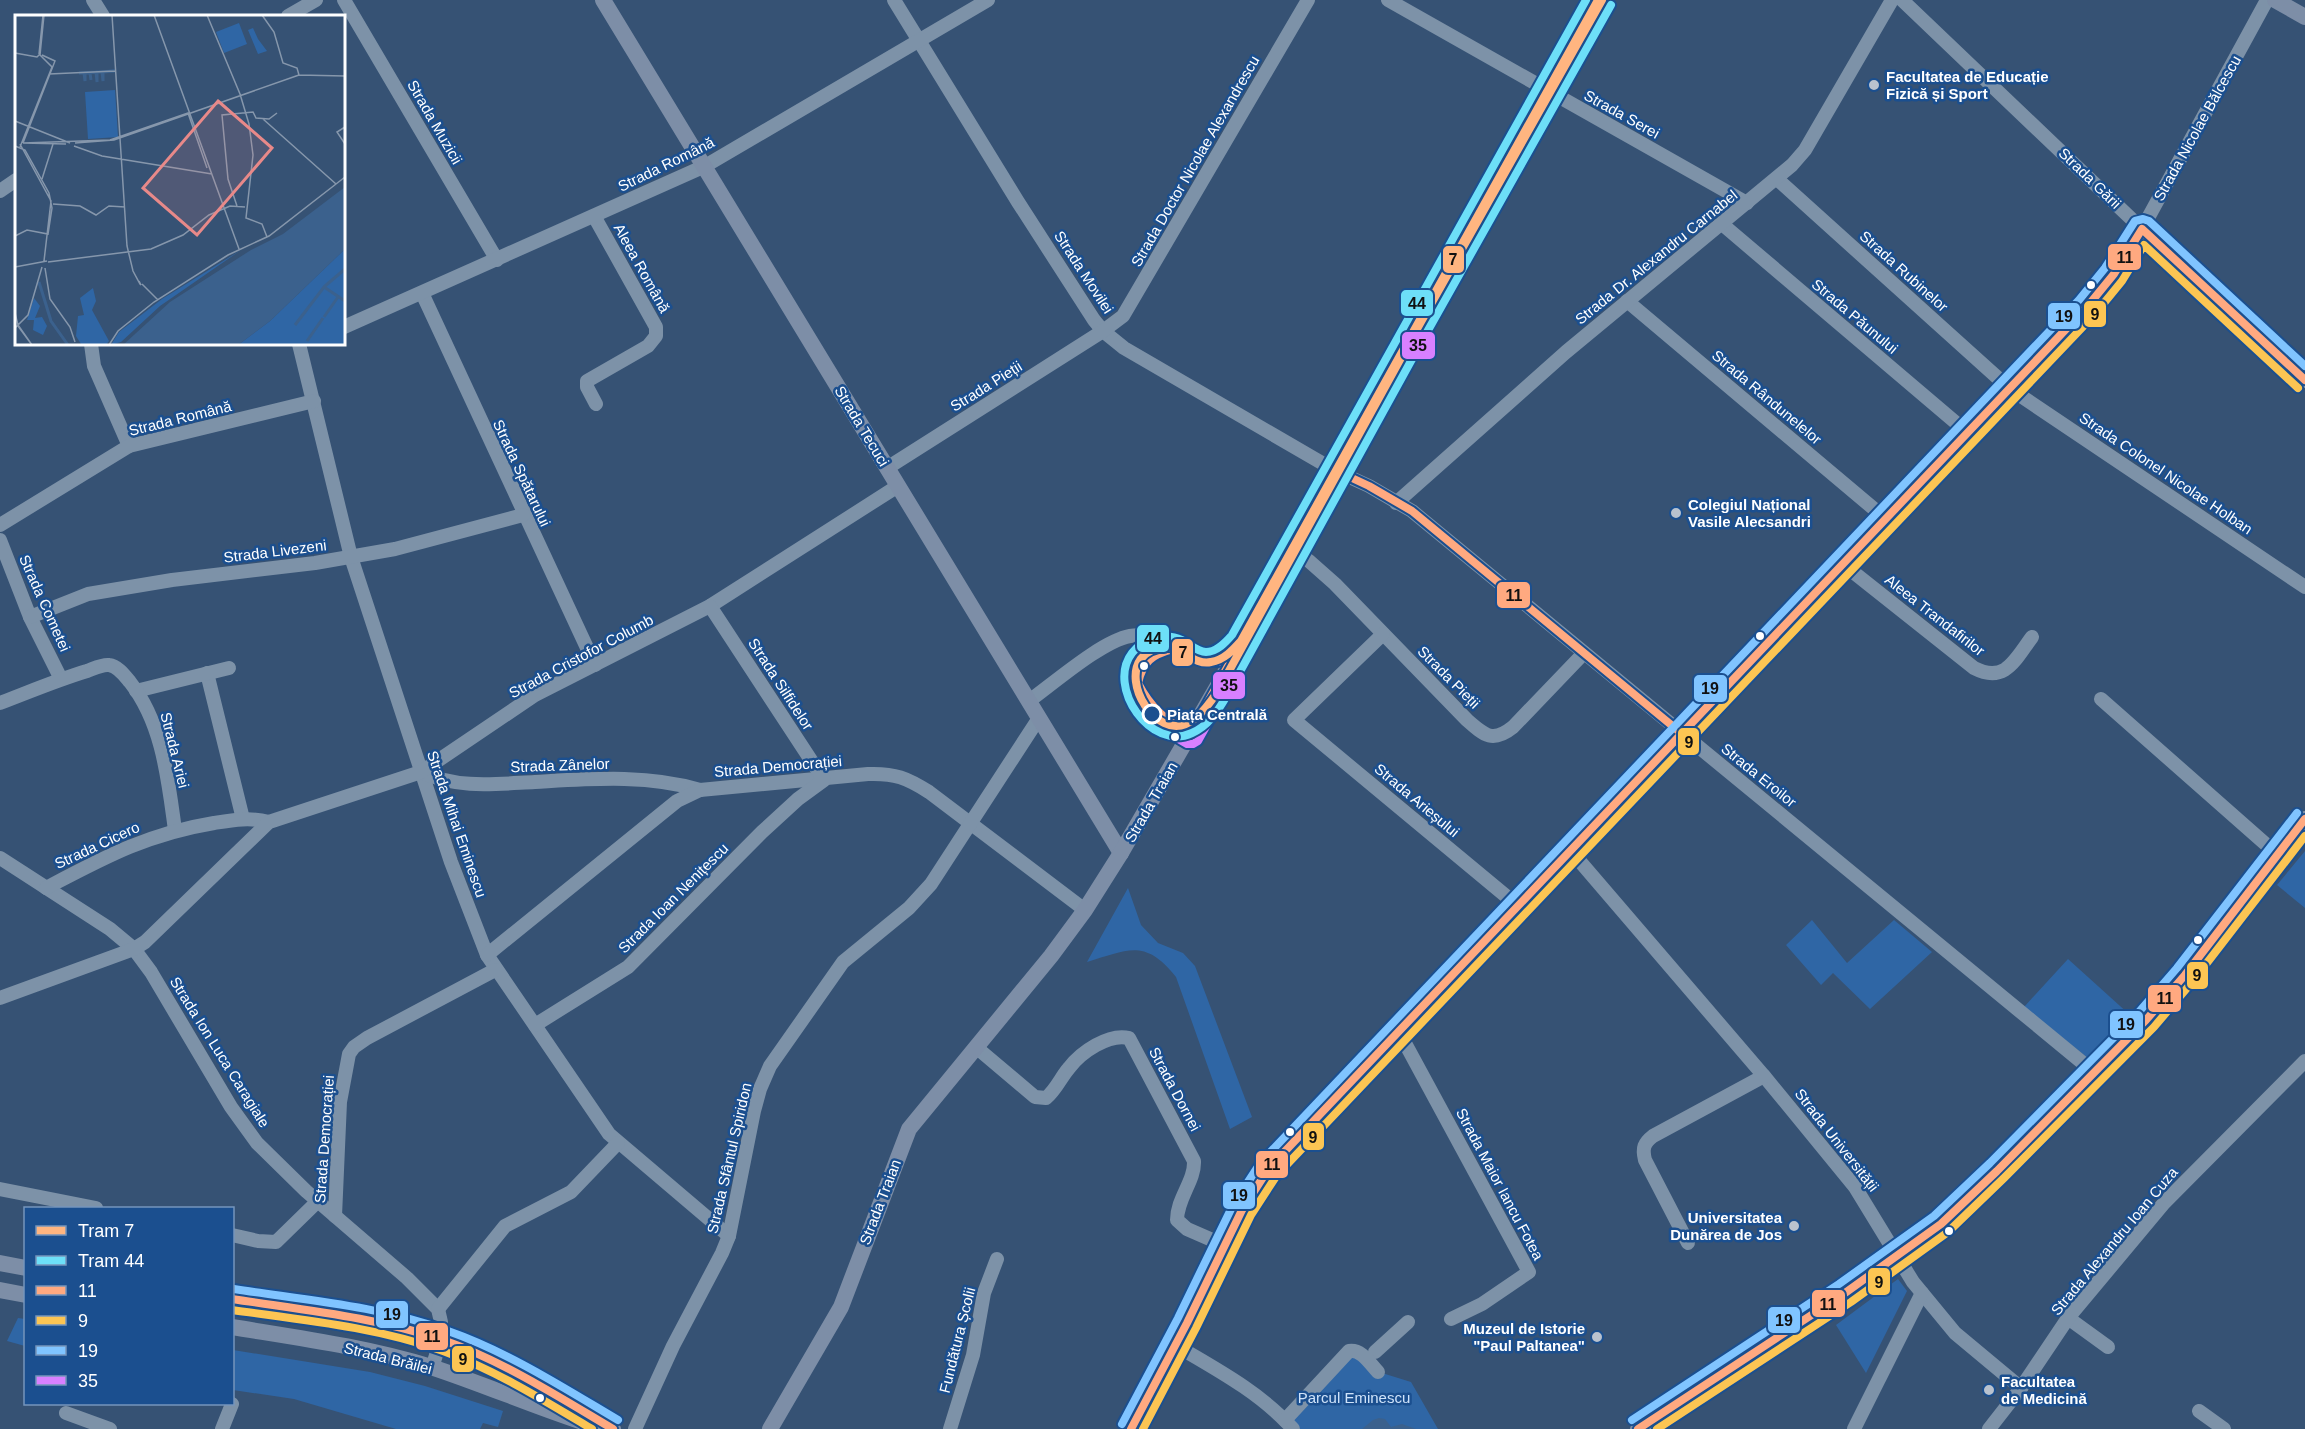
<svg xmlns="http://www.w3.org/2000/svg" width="2305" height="1429" viewBox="0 0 2305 1429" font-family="Helvetica,sans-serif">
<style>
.green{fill:#2f66a5}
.water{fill:#3b618d}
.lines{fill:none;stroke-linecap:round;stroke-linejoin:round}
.minor{stroke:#7d92a8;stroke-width:14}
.major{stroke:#7d8ea7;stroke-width:16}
.bus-1-casing{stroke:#1b4f8f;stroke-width:12}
.bus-2-casing{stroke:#1b4f8f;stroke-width:12}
.bus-3-casing{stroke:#1b4f8f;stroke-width:12}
.bus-4-casing{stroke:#1b4f8f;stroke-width:12}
.bus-1{stroke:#ffa980;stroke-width:8}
.bus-2{stroke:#fcc553;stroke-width:8}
.bus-3{stroke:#80c4ff;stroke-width:8}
.bus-4{stroke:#d880ff;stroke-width:8}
.tram-1-casing{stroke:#1b4f8f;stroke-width:12}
.tram-2-casing{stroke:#1b4f8f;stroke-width:12}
.tram-1{stroke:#ffb580;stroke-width:8}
.tram-2{stroke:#6ddff8;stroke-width:8}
.poi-dot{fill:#b9c2ce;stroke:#1b4f8f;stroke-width:2}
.bus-dot{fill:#fff;stroke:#1b4f8f;stroke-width:2}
.stop-dot{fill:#1b4f8f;stroke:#fff;stroke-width:3}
.labels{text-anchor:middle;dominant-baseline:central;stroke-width:5;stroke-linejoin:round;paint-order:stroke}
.poi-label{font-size:15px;font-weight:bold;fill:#fff;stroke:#1b4f8f;text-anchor:start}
.street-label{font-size:15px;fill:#fff;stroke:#1b4f8f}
.stop-label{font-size:15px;font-weight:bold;fill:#fff;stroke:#1b4f8f;text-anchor:start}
.park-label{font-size:15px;fill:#cfe3fa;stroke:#1b4f8f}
.inset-river{fill:none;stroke:#3b618d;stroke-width:3}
.inset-road{fill:none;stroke:#8697ac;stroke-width:1.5}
.view{fill:#e88989;fill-opacity:0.15;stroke:#e88989;stroke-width:3}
.inset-edge{fill:none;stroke:#fff;stroke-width:3}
.line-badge{stroke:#1b4f8f;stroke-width:2}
.pale-badge-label{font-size:16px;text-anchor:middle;font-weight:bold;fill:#111}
</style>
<rect width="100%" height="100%" fill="#365274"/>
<g class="green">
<polygon points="2305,851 2305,908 2277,885"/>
<path d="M1128,888L1141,925L1158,943L1183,953L1195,966L1252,1117L1230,1129L1176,977C1145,938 1128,950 1087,962Z"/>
<polygon points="1812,920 1847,963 1894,920 1932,952 1870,1009 1833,973 1821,985 1786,945"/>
<polygon points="2068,959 2130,1015 2089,1059 2024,1007"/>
<polygon points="1898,1279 1907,1291 1866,1373 1836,1325"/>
<polygon points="18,1318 25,1319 25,1346 7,1341"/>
<polygon points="233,1350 370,1372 425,1386 503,1411 498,1427 483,1423 480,1429 396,1429 294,1399 233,1390"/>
<polygon points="1350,1353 1382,1373 1411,1382 1438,1429 1297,1429 1289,1420"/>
</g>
<polygon class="water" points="1379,1418 1385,1419 1391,1427 1402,1424 1416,1429 1362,1429 1373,1420"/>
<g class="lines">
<g class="minor">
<polyline points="93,0 103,16"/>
<polyline points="344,0 497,260"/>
<polyline points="894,0 1018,202 1094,320 1103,331 1124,348 1334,470 1369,486 1412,511 2095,1073"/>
<polyline points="1388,0 1747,203"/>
<polyline points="1902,0 2142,229 2267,0"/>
<polyline points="288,16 316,0"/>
<polyline points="1777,179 2009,388 2305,587"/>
<polyline points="0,191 16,180"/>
<polyline points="594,216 656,327 656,336 648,346 587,381 587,387 596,404"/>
<polyline points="1722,224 1968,433"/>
<polyline points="422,293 595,665"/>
<polyline points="1627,301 1886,519"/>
<polyline points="344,327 705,166 988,0"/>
<polyline points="91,344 94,366 129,446"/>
<polyline points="299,344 351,557 451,862 487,955 609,1134 729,1236"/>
<polyline points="887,468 1103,331 1123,316 1308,0"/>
<polyline points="1396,503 1566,352 1792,165 1805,150 1892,0"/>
<polyline points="0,525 129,446 314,401"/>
<polyline points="0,540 30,617 61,679"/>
<path d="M1293,550L1309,561L1335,584L1467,720C1485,736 1493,743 1513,727L1584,653"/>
<path d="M1843,564L1974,668C2005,684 2015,660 2032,637"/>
<polyline points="30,617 88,594 172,580 315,563 395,549 523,515"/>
<polyline points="1383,634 1294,720 1518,906"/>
<polyline points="207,673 243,819"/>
<polyline points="136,691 229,668"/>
<polyline points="2101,699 2278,855"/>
<path d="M1029,701C1054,683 1102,641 1130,636C1147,633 1161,640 1173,649"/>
<path d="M0,703C29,692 57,680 87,671C93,669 102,664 109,665C118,666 125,676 130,682C163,724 168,780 175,830"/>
<path d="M421,772C458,789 495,784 535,782C589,779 647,774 700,790"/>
<polyline points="1571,851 1764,1076 1855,1187 1913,1282 1955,1333 2021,1388"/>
<polyline points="0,858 110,929 134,949 151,972 231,1107 257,1143 306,1191 407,1278 438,1309 441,1322 441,1339 432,1368"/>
<path d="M46,888C105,857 147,834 214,823C233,820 250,817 269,822"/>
<path d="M487,955L677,801L700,790L868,774C895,773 907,778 929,792L1085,910"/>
<polyline points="0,998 134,949 145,942 269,822 421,772 535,695 710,606 898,486"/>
<polyline points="535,1025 628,967 762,832 798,799 824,780 710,606"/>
<polyline points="1399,1032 1529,1272 1482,1304 1451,1319"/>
<path d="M977,1048L1035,1097L1046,1098C1056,1090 1061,1077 1069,1068C1081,1052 1109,1033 1129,1038L1194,1161C1195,1181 1177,1198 1177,1220L1187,1229L1226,1246"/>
<polyline points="0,1189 96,1208"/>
<polyline points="335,1216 340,1102 349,1054 354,1047 367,1038 495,970"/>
<polyline points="232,1235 258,1241 276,1242 318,1201"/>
<path d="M1688,1243L1645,1160C1642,1148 1644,1143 1653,1136L1764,1076"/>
<polyline points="438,1309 505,1226 571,1192 618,1143"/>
<polyline points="2068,1318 2108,1347"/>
<path d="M1175,1345C1216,1369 1261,1393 1293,1429"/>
<polyline points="1375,1352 1408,1322"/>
<polyline points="2199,1411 2224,1429"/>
<polyline points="66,1413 110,1429"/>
<path d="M1285,1420L1349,1351C1362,1349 1370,1364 1378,1372"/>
<polyline points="222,1429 232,1404"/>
<polyline points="635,1429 673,1346 722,1253 729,1236 754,1111 760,1089 770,1066 843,962 909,908 931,884 1039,718"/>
<polyline points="950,1429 973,1355 984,1293 997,1259"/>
<polyline points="1854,1429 1922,1293"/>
<polyline points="1989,1429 2021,1388 2068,1318 2164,1203 2305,1061"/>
</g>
<g class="major">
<polyline points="603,0 1121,853"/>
<polyline points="2275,0 2305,17"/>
<polyline points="0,1263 26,1268"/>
<polyline points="0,1290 26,1295"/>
<path d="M232,1299C301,1310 372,1317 439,1339C455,1344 470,1352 485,1359C529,1380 571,1404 613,1429"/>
<path d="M232,1327C299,1338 366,1347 431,1367C486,1385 540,1409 595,1426"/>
<polyline points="770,1429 841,1307 909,1129 1051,956 1085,910 1121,853 1220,682 1373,401 1599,0"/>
<polyline points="1131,1429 1187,1323 1242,1210 1269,1168 2087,307 2114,274 2142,229 2305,380"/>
<polyline points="1638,1429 1845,1293 1899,1256 1941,1224 1997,1171 2146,1020 2185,975 2305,819"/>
</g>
<g class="bus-1-casing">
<g id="bus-1">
<polyline points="1337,471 1369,486 1412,511 1681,733"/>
<path d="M1173,649C1152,655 1143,661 1138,683C1151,708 1166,721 1190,734"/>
<polyline points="1190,734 1337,471"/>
<path d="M232,1299C303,1310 375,1317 443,1340C503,1361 559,1397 613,1429"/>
<polyline points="1131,1429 1187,1323 1242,1210 1269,1168 2087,307 2114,274 2142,229 2305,380"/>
<polyline points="1638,1429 1845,1293 1941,1224 1997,1171 2146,1020 2185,975 2305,819"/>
</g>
</g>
<g class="bus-2-casing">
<g id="bus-2">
<path d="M232,1310C303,1320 376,1327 443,1351C495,1370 545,1401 592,1429"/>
<polyline points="1143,1429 1196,1328 1251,1215 1277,1175 2095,314 2122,281 2144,245 2298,388"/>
<polyline points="1657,1429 1851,1302 1948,1232 2004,1178 2154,1027 2193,981 2305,836"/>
</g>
</g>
<g class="bus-3-casing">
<g id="bus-3">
<path d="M234,1289C305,1300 380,1306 448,1331C508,1352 564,1388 618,1420"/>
<polyline points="1632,1420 1839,1284 1934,1216 1990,1163 2138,1013 2177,968 2297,813"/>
<polyline points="1122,1424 1178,1318 1233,1205 1261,1162 2079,300 2105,268 2135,221 2143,219 2149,221 2305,366"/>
</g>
</g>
<g class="bus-4-casing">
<polyline id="bus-4" points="1218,662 1206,660 1176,639 1155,643 1141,651 1133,664 1128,685 1140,708 1158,727 1187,744 1193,744 1198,741 1557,97"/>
</g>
<use href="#bus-1" class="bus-1"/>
<use href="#bus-2" class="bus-2"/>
<use href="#bus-3" class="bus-3"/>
<use href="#bus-4" class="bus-4"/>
<g class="tram-1-casing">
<path id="tram-1" d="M1598,0L1241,641C1233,650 1224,660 1211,662C1193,666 1182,645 1164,647C1119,652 1134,708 1164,723C1188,735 1206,709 1218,691L1413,336L1602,0"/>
</g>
<g class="tram-2-casing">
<path id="tram-2" d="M1586,0L1232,635C1226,642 1217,652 1206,652C1197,652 1190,644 1182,640C1165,632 1144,638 1132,653C1106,687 1151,752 1192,733C1208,726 1218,711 1226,697L1422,341L1611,5"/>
</g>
<use href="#tram-1" class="tram-1"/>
<use href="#tram-2" class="tram-2"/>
</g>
<g class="poi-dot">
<circle cx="1874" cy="85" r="6"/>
<circle cx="1676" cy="513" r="6"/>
<circle cx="1794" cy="1226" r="6"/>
<circle cx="1597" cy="1337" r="6"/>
<circle cx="1989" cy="1390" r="6"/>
</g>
<g class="bus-dot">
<circle cx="2091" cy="285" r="5"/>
<circle cx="1760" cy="636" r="5"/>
<circle cx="1144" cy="666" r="5"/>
<circle cx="1175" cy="737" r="5"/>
<circle cx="2198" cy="940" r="5"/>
<circle cx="1290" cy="1132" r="5"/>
<circle cx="1949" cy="1231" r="5"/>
<circle cx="540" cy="1398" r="5"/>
</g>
<circle class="stop-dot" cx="1152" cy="714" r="9"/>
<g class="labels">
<g class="poi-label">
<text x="1886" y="76">Facultatea de Educație<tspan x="1886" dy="17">Fizică și Sport</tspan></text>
<text x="1688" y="504">Colegiul Național<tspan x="1688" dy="17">Vasile Alecsandri</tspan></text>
<text x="1782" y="1217" text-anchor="end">Universitatea<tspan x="1782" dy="17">Dunărea de Jos</tspan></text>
<text x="1585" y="1328" text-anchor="end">Muzeul de Istorie<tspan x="1585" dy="17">"Paul Paltanea"</tspan></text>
<text x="2001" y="1381">Facultatea<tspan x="2001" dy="17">de Medicină</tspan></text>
</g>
<g class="street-label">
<text transform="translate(1622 114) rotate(29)">Strada Serei</text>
<text transform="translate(435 122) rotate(60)">Strada Muzicii</text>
<text transform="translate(2197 128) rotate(-61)">Strada Nicolae Bălcescu</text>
<text transform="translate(1195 161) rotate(-60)">Strada Doctor Nicolae Alexandrescu</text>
<text transform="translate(666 164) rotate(-26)">Strada Română</text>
<text transform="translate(2090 178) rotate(44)">Strada Gării</text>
<text transform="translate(1656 257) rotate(-39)">Strada Dr. Alexandru Carnabel</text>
<text transform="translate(642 268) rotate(61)">Aleea Română</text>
<text transform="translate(1904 271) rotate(42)">Strada Rubinelor</text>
<text transform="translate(1084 272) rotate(57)">Strada Movilei</text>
<text transform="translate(1855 316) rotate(40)">Strada Păunului</text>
<text transform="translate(986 386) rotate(-32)">Strada Pieții</text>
<text transform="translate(1767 397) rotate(40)">Strada Rândunelelor</text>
<text transform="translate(180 418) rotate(-14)">Strada Română</text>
<text transform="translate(862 426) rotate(59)">Strada Tecuci</text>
<text transform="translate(522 473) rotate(65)">Strada Spătarului</text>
<text transform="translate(2166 473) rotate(34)">Strada Colonel Nicolae Holban</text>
<text transform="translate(275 551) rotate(-7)">Strada Livezeni</text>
<text transform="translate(45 603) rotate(66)">Strada Cometei</text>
<text transform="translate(1935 615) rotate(38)">Aleea Trandafirilor</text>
<text transform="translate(581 656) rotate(-28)">Strada Cristofor Columb</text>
<text transform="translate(1449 677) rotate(45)">Strada Pieții</text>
<text transform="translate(781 684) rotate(57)">Strada Silfidelor</text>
<text transform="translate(175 750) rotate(76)">Strada Ariei</text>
<text transform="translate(560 765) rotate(-2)">Strada Zânelor</text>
<text transform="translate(778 766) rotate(-5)">Strada Democrației</text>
<text transform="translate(1759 775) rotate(39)">Strada Eroilor</text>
<text transform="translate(1417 800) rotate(40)">Strada Arieșului</text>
<text transform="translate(1151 802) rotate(-60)">Strada Traian</text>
<text transform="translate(457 824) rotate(71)">Strada Mihai Eminescu</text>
<text transform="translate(97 845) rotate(-25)">Strada Cicero</text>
<text transform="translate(673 898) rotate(-45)">Strada Ioan Nenițescu</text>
<text transform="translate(220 1052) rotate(58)">Strada Ion Luca Caragiale</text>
<text transform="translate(1175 1089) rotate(62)">Strada Dornei</text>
<text transform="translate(324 1139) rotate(-86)">Strada Democrației</text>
<text transform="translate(1837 1140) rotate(52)">Strada Universității</text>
<text transform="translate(729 1158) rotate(-77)">Strada Sfântul Spiridon</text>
<text transform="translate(1500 1184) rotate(62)">Strada Maior Iancu Fotea</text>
<text transform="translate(880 1202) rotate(-69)">Strada Traian</text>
<text transform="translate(2114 1241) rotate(-50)">Strada Alexandru Ioan Cuza</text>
<text transform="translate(957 1340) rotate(-76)">Fundătura Școlii</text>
<text transform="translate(388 1358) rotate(14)">Strada Brăilei</text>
</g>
<g class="stop-label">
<text x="1167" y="714">Piața Centrală</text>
</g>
<g class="park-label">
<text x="1354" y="1397">Parcul Eminescu</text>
</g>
</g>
<g transform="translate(15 15)">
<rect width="330" height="330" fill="#365274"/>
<path d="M224,8L232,29L209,38L201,17ZM238,13L243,24L252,36L243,39L233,15ZM100,75L103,122L73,124L70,77ZM330,234V330H223L255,306ZM226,235L145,291L106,327L96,330L104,317L147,284ZM78,273L81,286L77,295L94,326L91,330L66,329L61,321L63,301L69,300L65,283ZM19,283L25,291L20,303L27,302L32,311L28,320L18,315L19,305H12Z" fill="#2f66a5"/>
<path d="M330,172V234L255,306L223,330H108L155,287L236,235L268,219Z" fill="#3b618d"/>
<path class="inset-river" d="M100,56L88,57V66L87,57H82V67L81,57L75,58L76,65L75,58H70V66L69,58H64ZM24,267L36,306L53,330M310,271L330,254M309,302L323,282M280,310L309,272L330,286M292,326L308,303"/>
<path class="inset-road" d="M97,0L112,231L118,256L125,269L126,270L124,266M139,0L224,234M192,0L225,79L234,109L238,140L231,203L247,209L252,222M247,0L259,17L268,48L282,53L284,60L330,61M0,38L22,42L25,39M24,39L28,0M34,59L100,56M248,104L321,169M0,106L55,128M330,112L322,117L330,129M8,128L40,46L27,40M8,128L51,129M8,128L95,125L173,98L192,153M60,128L99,125L284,60M5,129L36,186L29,246M0,131L10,135L34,178L37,193L33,219L12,215L0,221M59,131L87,141L197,159M5,132L37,52L25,40L29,0M27,164L38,129M38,189L65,191L81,200L94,191L110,192M222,191L213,164L207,100L238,97L241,103L254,104L262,98M33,247L136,234L168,220L194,200L215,191L230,192M0,252L32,246M30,253L35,284L55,312L60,327M127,269L143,285M0,298L3,310L17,330M3,311L17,330M0,313L13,300L27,252M94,330L103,316L139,287L213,240L254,221L330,162"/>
<path class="view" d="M203,86L257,133L182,220L128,173Z"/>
<rect width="330" height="330" class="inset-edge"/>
</g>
<g class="line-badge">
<rect x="2107" y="243" width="35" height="28" rx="6" fill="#ffa980"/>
<rect x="1442" y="245" width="23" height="29" rx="6" fill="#ffb580"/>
<rect x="1400" y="289" width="34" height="28" rx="6" fill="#6ddff8"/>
<rect x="2083" y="300" width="24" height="28" rx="6" fill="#fcc553"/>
<rect x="2047" y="302" width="34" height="28" rx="6" fill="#80c4ff"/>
<rect x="1401" y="331" width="35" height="29" rx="6" fill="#d880ff"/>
<rect x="1496" y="581" width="35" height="28" rx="6" fill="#ffa980"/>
<rect x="1136" y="624" width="34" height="29" rx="6" fill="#6ddff8"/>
<rect x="1171" y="638" width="23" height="29" rx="6" fill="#ffb580"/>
<rect x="1212" y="671" width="34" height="29" rx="6" fill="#d880ff"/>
<rect x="1693" y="674" width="35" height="29" rx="6" fill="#80c4ff"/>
<rect x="1677" y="727" width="23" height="29" rx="6" fill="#fcc553"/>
<rect x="2186" y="961" width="23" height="29" rx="6" fill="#fcc553"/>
<rect x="2147" y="984" width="35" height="29" rx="6" fill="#ffa980"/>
<rect x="2109" y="1010" width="35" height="29" rx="6" fill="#80c4ff"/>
<rect x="1302" y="1122" width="23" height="29" rx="6" fill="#fcc553"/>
<rect x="1255" y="1150" width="34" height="29" rx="6" fill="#ffa980"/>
<rect x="1222" y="1181" width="34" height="29" rx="6" fill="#80c4ff"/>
<rect x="1867" y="1267" width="24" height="29" rx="6" fill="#fcc553"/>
<rect x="1811" y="1289" width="35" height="29" rx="6" fill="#ffa980"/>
<rect x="375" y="1300" width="34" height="29" rx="6" fill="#80c4ff"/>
<rect x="1767" y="1306" width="34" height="28" rx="6" fill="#80c4ff"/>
<rect x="415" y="1322" width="34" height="29" rx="6" fill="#ffa980"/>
<rect x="451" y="1345" width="24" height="28" rx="6" fill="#fcc553"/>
</g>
<g class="pale-badge-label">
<text x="2125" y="263">11</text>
<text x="1453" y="265">7</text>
<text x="1417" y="309">44</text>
<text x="2095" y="320">9</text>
<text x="2064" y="322">19</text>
<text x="1418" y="351">35</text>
<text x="1514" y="601">11</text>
<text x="1153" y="644">44</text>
<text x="1183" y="658">7</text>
<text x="1229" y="691">35</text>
<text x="1710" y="694">19</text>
<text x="1689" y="748">9</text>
<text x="2197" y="981">9</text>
<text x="2165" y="1004">11</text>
<text x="2126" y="1030">19</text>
<text x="1313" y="1143">9</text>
<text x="1272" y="1170">11</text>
<text x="1239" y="1201">19</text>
<text x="1879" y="1288">9</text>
<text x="1828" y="1310">11</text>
<text x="392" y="1320">19</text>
<text x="1784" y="1326">19</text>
<text x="432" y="1342">11</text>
<text x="463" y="1365">9</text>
</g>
<rect x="24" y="1207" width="210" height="198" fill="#1b4f8f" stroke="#7695bc" stroke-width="1.5"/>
<rect x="36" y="1226" width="30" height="9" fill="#ffb580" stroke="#7695bc" stroke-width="1.5"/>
<text x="78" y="1237" font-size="18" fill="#ffffff">Tram 7</text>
<rect x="36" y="1256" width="30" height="9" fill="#6ddff8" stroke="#7695bc" stroke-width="1.5"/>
<text x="78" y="1267" font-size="18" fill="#ffffff">Tram 44</text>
<rect x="36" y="1286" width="30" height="9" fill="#ffa980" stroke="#7695bc" stroke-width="1.5"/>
<text x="78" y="1297" font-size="18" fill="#ffffff">11</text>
<rect x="36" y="1316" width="30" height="9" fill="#fcc553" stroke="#7695bc" stroke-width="1.5"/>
<text x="78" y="1327" font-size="18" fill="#ffffff">9</text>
<rect x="36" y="1346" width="30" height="9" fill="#80c4ff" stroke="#7695bc" stroke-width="1.5"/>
<text x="78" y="1357" font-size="18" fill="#ffffff">19</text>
<rect x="36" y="1376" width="30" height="9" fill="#d880ff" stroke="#7695bc" stroke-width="1.5"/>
<text x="78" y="1387" font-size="18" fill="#ffffff">35</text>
</svg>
